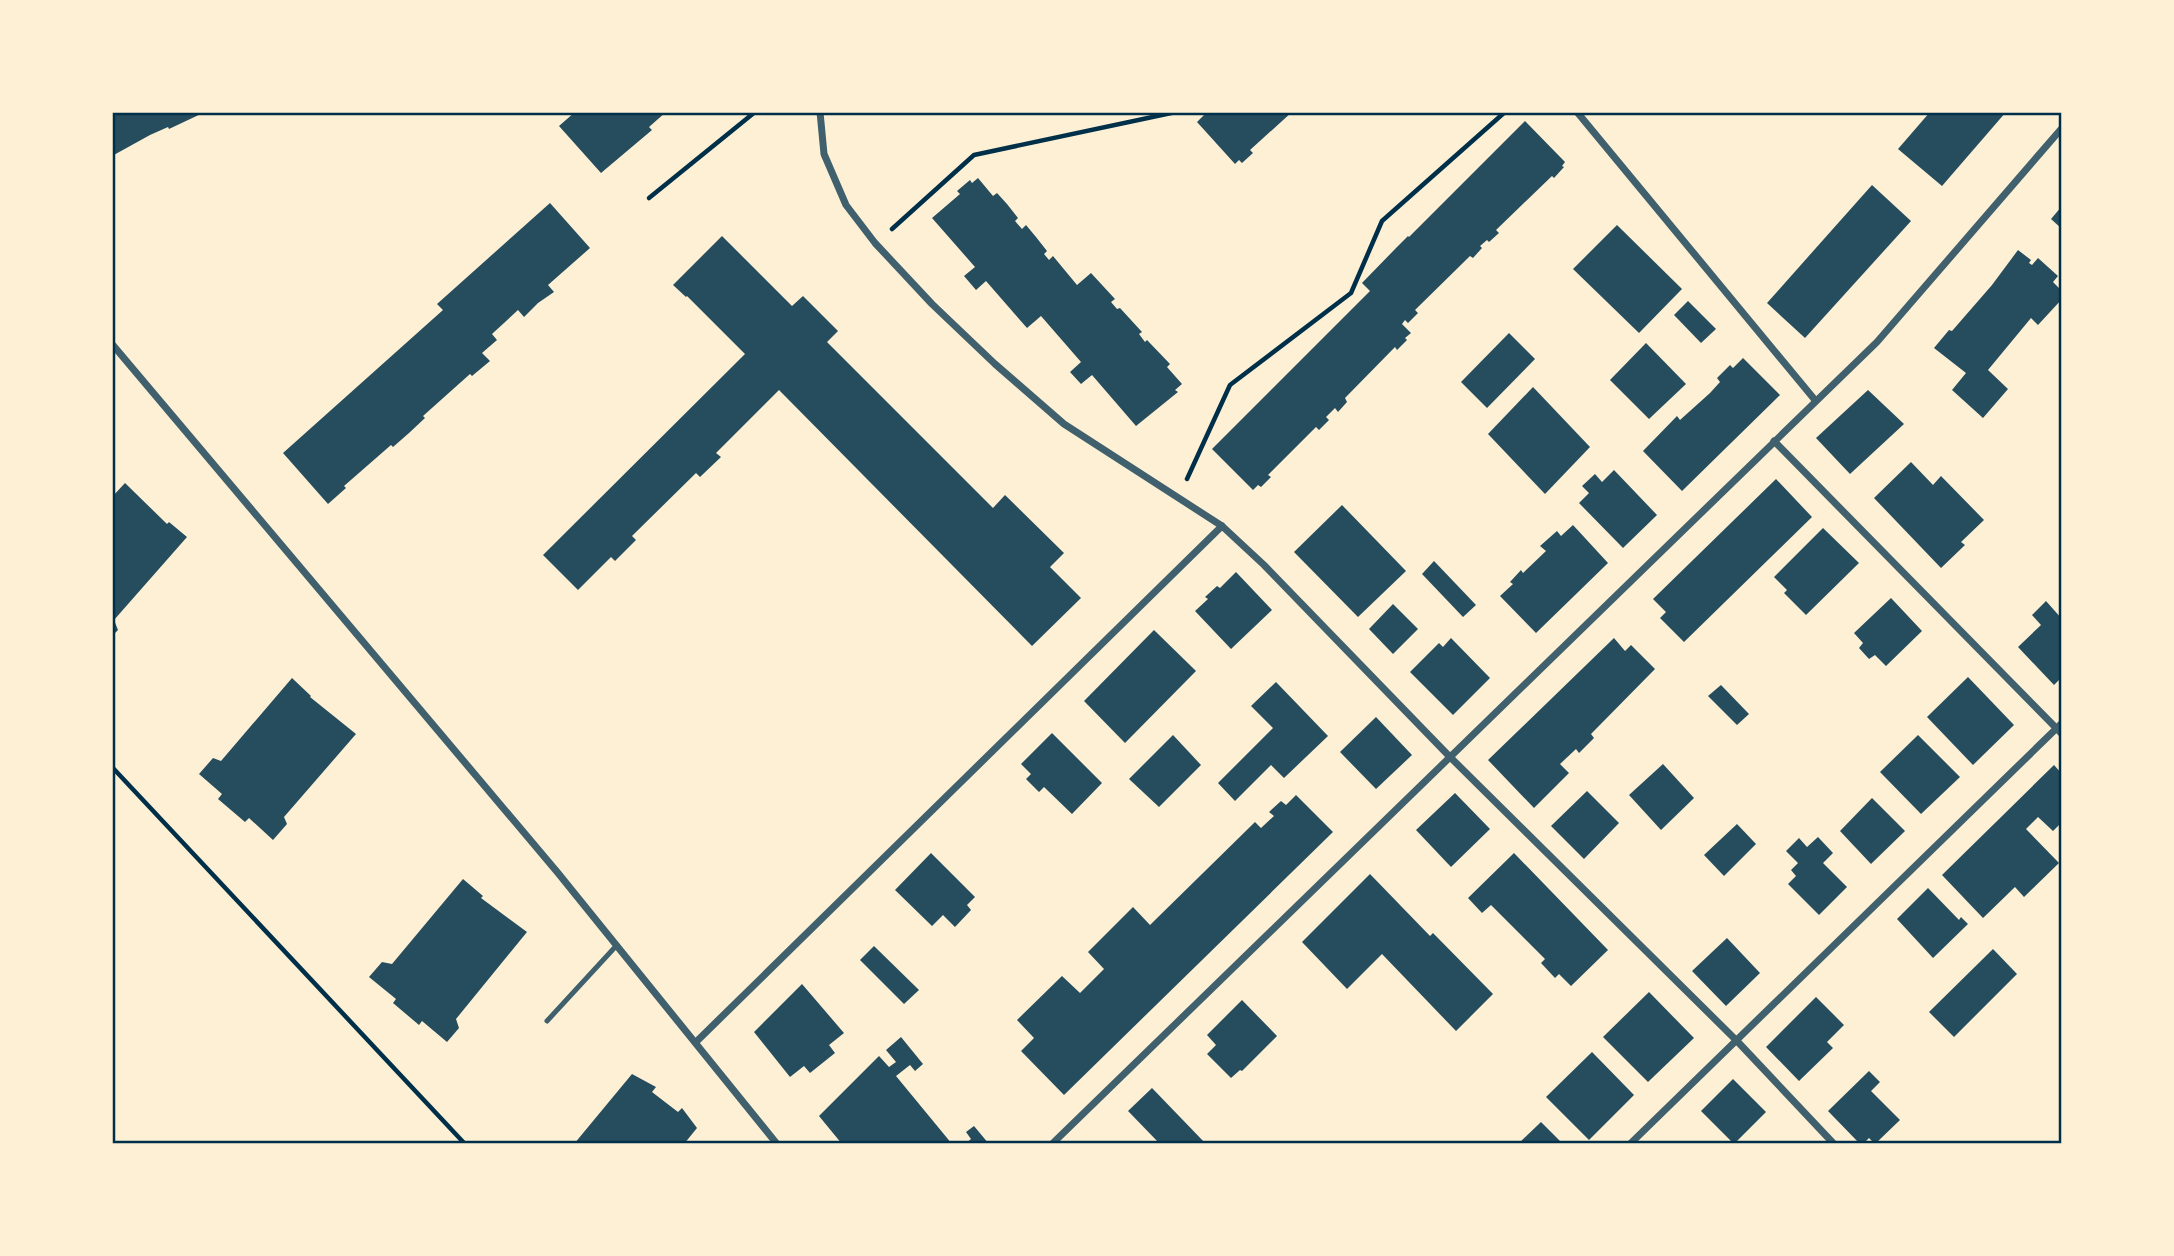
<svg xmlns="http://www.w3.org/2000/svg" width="2174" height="1256" viewBox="0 0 2174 1256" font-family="Lora,serif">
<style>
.building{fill:#264d5e}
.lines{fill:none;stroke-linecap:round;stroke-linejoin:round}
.path{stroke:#003049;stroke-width:4.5}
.service{stroke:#3f606c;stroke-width:5}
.minor{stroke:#3f606c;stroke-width:7}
.neatline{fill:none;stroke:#003049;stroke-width:2.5}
</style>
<rect width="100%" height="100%" fill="#fdf0d5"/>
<g class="building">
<polygon points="112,112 205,112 169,129 168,127 150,135 112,156"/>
<polygon points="575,112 666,112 649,127 652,130 601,173 559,126"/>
<polygon points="1207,112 1292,112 1250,150 1253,153 1242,163 1239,160 1235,164 1197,122"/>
<polygon points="1930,112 2006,112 1942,186 1898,149"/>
<polygon points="1525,121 1565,162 1562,166 1564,167 1554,178 1552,176 1496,230 1499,233 1489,242 1487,240 1480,246 1482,248 1473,258 1470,256 1415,310 1418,313 1408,323 1405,320 1402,324 1411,333 1405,338 1407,340 1397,350 1395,347 1345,398 1347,402 1338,412 1335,408 1326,417 1329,420 1319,430 1316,427 1268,475 1271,477 1261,487 1258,485 1253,490 1212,449 1370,291 1362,283 1397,247 1408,236 1409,237"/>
<polygon points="978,178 993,196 997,193 1007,204 1018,218 1015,221 1022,229 1026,225 1036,237 1047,251 1044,254 1049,260 1053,256 1077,285 1091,273 1115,299 1111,302 1117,309 1120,308 1142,332 1139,334 1145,342 1147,340 1170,364 1167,367 1182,384 1175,390 1178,392 1136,426 1092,375 1081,384 1070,372 1081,362 1041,316 1027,328 986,281 976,290 964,276 975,267 932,218 960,194 957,191 970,180 972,183"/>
<polygon points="1872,185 1911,221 1805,338 1767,303"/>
<polygon points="550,203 590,248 548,285 554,292 538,303 524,317 518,310 492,334 497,340 482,353 490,361 472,376 470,374 423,416 425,418 409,433 393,447 391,445 344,486 346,488 328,504 283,453 443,310 437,304"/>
<polygon points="2062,206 2062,229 2051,219"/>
<polygon points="1617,225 1682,289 1639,333 1573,269"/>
<polygon points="722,236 792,306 803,296 838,331 827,342 993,508 1005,495 1064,553 1050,567 1081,598 1032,646 779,390 716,453 721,457 700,477 696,473 632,536 636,540 615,561 611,557 578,590 543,555 745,354 687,296 686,297 673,285"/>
<polygon points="2018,250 2031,260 2029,263 2032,265 2038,258 2058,276 2053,282 2062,291 2062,299 2038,325 2031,318 1988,370 2008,389 1983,418 1952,390 1966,373 1934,348 1949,330 1952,331 1992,285"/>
<polygon points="1688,301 1716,329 1701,343 1674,315"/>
<polygon points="1509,333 1535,359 1487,408 1461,382"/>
<polygon points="1646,343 1686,384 1649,419 1610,380"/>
<polygon points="1743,358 1780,395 1682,491 1643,451 1677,416 1680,420 1710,393 1720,382 1717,378 1730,365 1733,368"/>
<polygon points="1533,387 1590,447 1545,494 1488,434"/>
<polygon points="1868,390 1904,424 1850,474 1816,438"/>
<polygon points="1911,462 1933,485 1941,476 1984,520 1961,542 1965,545 1941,568 1874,498"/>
<polygon points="1614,470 1657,515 1623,548 1579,503 1589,493 1582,486 1595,474 1602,482"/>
<polygon points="1776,479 1812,517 1684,642 1660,618 1666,612 1653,599"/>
<polygon points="125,483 167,524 169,522 187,537 114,620 118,630 112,636 112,497"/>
<polygon points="1342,505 1406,571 1358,617 1294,552"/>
<polygon points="1573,525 1608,563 1536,633 1500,596 1513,584 1510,582 1521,570 1523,573 1546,551 1540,546 1557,531 1561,536"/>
<polygon points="1823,528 1859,563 1806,615 1784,593 1787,590 1774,577"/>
<polygon points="1434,561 1476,605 1463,617 1422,574"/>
<polygon points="1236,572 1272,610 1231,649 1195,611 1208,599 1205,597 1217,586 1220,588"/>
<polygon points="1891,598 1922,631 1886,666 1875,655 1869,659 1859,648 1863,643 1854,633"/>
<polygon points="2046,601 2062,619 2062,677 2054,685 2018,647 2041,625 2032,615"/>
<polygon points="1393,604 1418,629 1393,654 1369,629"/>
<polygon points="1154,630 1196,671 1125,743 1084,701"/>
<polygon points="1451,638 1490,678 1453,715 1410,672 1439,643 1443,647"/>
<polygon points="1614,638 1625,651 1631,645 1655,669 1591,734 1594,738 1579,753 1576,749 1560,764 1569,773 1534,808 1488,760"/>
<polygon points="1968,677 2014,725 1973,765 1927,717"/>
<polygon points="292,678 311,696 310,697 356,734 284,817 287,824 273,840 249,818 245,822 218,799 222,794 199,774 213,758 221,761"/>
<polygon points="1276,682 1328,736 1284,778 1271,765 1235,801 1218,783 1273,728 1251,706"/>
<polygon points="1721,685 1749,714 1737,725 1708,696"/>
<polygon points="1376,717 1412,755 1376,789 1340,752"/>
<polygon points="1052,733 1102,783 1072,814 1044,787 1039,792 1026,779 1031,774 1021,764"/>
<polygon points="1173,735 1201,765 1159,807 1129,779"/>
<polygon points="1918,735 1960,777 1921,814 1880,772"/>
<polygon points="1663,764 1694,798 1661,830 1629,795"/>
<polygon points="2054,765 2062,774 2062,822 2053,831 2038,817 2026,829 2059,863 2024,897 2015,887 1983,918 1942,875"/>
<polygon points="1587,791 1619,823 1584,859 1551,826"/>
<polygon points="1455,793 1490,829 1451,867 1416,830"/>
<polygon points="1296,795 1333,832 1064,1095 1021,1051 1034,1038 1017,1020 1062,976 1080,993 1104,969 1088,952 1133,907 1150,925 1255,822 1261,828 1274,816 1269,812 1281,801 1286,805"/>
<polygon points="1872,798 1905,831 1871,864 1840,831"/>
<polygon points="1737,824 1756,844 1724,876 1704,855"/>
<polygon points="1818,837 1833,853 1823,863 1847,887 1819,915 1788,884 1796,876 1791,870 1798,863 1786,851 1799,838 1807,847"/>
<polygon points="931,853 975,897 967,905 971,910 955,927 943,915 932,926 895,890"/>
<polygon points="1514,853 1608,950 1571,986 1559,974 1555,978 1541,963 1545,959 1491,905 1482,913 1468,898"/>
<polygon points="1370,874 1430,936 1433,933 1493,994 1456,1031 1382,954 1347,989 1302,942"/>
<polygon points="463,879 483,896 481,898 527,932 456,1019 459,1028 447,1042 422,1021 419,1025 393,1003 396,999 369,977 382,962 392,964"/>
<polygon points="1928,888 1959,920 1961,917 1968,924 1933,958 1897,919"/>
<polygon points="1727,938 1760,973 1726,1006 1692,971"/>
<polygon points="874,946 919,990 904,1004 860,960"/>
<polygon points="1993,949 2017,974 1954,1037 1929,1012"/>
<polygon points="802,984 844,1033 829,1045 835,1053 810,1073 804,1066 790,1077 754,1032"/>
<polygon points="1649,992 1694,1038 1648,1082 1603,1037"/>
<polygon points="1816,997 1844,1025 1827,1042 1833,1048 1799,1081 1766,1047"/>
<polygon points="1242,1000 1277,1036 1242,1071 1240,1070 1231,1078 1207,1054 1216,1045 1207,1035"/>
<polygon points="901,1037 923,1064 915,1071 910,1065 896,1076 952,1144 842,1144 819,1116 879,1056 889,1067 896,1062 886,1050"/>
<polygon points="1592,1052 1634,1095 1589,1140 1546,1097"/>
<polygon points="1869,1071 1880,1082 1871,1091 1900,1120 1875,1144 1869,1138 1863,1144 1860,1144 1828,1111"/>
<polygon points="632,1074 656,1087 652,1092 678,1112 682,1108 697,1128 684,1144 574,1144"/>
<polygon points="1733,1079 1766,1112 1734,1144 1701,1111"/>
<polygon points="1152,1088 1206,1144 1160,1144 1128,1111"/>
<polygon points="1541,1122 1563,1144 1518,1144"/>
<polygon points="974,1126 989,1144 965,1144 971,1139 966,1132"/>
</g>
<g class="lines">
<g class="path">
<polyline points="649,198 755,112"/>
<polyline points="892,229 974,155 1176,112"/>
<polyline points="1187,479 1230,385 1351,293 1382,221 1505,112"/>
<polyline points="112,767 465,1144"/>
</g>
<polyline class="service" points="547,1021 617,945"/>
<g class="minor">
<polyline points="820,112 824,154 846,205 875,243 932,304 995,364 1064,424 1222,526 1264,565 1450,757 1737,1041 1834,1144"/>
<polyline points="1577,112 1815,400"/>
<polyline points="112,344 558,873 777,1144"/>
<polyline points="1774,441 2062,734"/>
<polyline points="696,1042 1222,526"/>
<polyline points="1052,1144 1877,342 2062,128"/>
<polyline points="1630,1144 2062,723"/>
</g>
</g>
<rect width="2174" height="1256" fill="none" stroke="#fdf0d5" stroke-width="228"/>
<rect x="114" y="114" width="1946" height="1028" class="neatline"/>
</svg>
